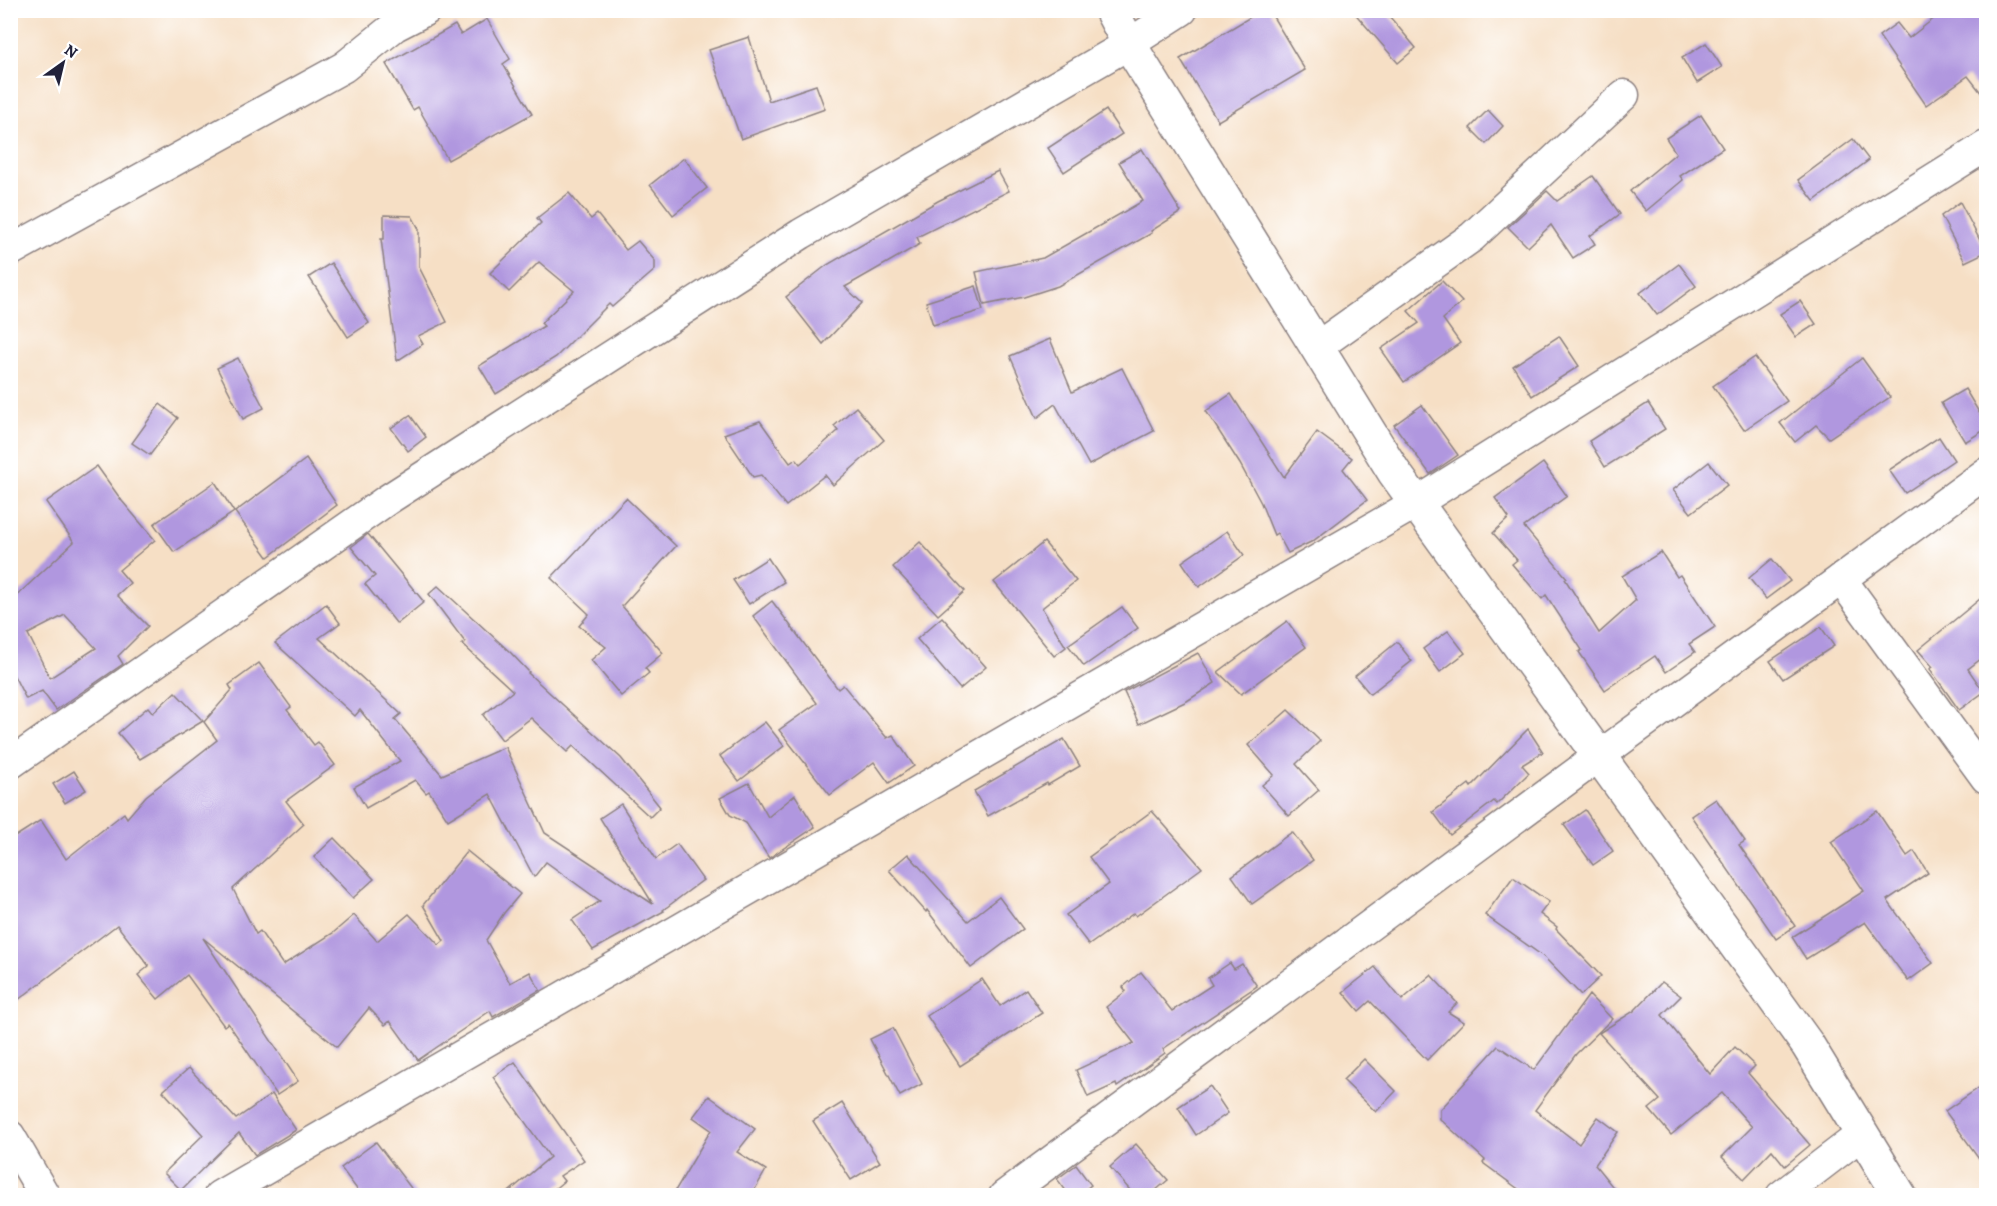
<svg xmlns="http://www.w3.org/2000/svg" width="1997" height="1206" viewBox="0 0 1997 1206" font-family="Alegreya,serif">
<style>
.building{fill:#b097df;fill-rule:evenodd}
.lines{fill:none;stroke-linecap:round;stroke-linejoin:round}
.minor-casing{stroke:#8c8080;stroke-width:33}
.tertiary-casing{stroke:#8c8080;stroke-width:36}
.minor{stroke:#fff;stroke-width:30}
.tertiary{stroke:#fff;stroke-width:33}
</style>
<rect width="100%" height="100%" fill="#fff"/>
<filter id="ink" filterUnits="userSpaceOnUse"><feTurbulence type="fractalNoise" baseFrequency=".0167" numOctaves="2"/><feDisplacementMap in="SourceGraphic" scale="12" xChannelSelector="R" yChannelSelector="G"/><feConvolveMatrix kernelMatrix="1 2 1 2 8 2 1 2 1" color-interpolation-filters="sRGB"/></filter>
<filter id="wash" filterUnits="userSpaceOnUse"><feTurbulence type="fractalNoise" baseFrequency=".008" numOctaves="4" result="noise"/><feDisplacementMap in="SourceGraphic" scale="24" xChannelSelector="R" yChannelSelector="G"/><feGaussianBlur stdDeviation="1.35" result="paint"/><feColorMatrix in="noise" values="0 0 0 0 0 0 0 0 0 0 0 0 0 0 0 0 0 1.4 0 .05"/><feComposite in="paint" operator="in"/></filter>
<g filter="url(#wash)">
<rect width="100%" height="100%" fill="#f6dfc5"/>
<g id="blocks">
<g class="building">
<polygon points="1262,10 1269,10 1305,70 1218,121 1180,59"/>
<polygon points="1352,10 1384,10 1416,48 1398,63"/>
<polygon points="1945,10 1986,10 1986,99 1968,76 1926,105 1879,36 1897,23 1909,38"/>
<polygon points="487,19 510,59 503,64 532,114 448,160 418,107 413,110 386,64 455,25 461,35"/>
<polygon points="749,37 769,101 816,85 825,109 741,139 709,50"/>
<polygon points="1706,43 1722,67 1697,83 1682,58"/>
<polygon points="1106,110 1122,134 1064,172 1048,148"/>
<polygon points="1488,110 1503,126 1486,144 1470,128"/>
<polygon points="1701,115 1723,148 1680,176 1683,180 1646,211 1630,191 1676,153 1666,138"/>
<polygon points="1853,139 1869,160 1814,201 1798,180"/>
<polygon points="1142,149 1181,212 1151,231 1152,233 1058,286 1024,297 984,305 976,272 1043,258 1143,201 1119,162"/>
<polygon points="684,158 707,188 673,215 650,185"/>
<polygon points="998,171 1009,191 917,237 920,244 845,287 862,303 823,344 786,297 827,265 938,201"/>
<polygon points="1593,176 1620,214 1590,236 1595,244 1573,258 1551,225 1528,247 1508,227 1547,191 1557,201"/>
<polygon points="569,193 591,219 597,214 626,250 638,241 655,261 655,270 612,307 609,304 556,357 496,394 479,366 544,326 541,323 574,291 539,262 509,292 490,273 541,223 537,218"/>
<polygon points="1960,202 1986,252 1965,262 1941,216"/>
<polygon points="384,215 412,216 419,229 419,267 447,322 418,336 423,344 397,361 381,239 384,239"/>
<polygon points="331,263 369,323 348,337 309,277"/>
<polygon points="1679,264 1696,286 1657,315 1640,293"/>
<polygon points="1442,281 1462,302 1443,319 1460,343 1404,382 1381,349 1419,323 1408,311"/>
<polygon points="976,286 983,310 933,325 926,302"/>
<polygon points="1800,301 1816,324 1796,337 1780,314"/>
<polygon points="1559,336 1579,366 1532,396 1513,366"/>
<polygon points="1050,339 1072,392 1122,368 1154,431 1089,465 1055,404 1037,418 1010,356"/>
<polygon points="1755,357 1787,401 1744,430 1713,386"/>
<polygon points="238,358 264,408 243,419 217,368"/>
<polygon points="1862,358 1890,397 1829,438 1816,425 1795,442 1780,423"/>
<polygon points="1965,389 1986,424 1986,429 1965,442 1941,403"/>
<polygon points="1231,394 1284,477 1317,432 1352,458 1343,469 1367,500 1313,541 1288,553 1277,533 1274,535 1261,503 1240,464 1206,411"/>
<polygon points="1648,403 1665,429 1605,467 1589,441"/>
<polygon points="160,404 178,418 150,455 132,443"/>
<polygon points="1422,405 1458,455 1430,474 1394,425"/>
<polygon points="856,407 884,440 833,485 825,475 786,506 761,475 753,477 724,434 760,421 790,463 796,459 800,464 838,431 834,426"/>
<polygon points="410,415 426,437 408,451 391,428"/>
<polygon points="1939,437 1954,460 1905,493 1889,470"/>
<polygon points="306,459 337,505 268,557 235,512"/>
<polygon points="1709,462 1727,485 1691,513 1673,490"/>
<polygon points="1543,463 1567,496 1524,527 1567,578 1565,579 1599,633 1636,600 1622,576 1661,552 1677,577 1680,575 1715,627 1689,644 1695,652 1666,672 1655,656 1605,690 1579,652 1582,650 1546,595 1542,599 1512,564 1517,560 1493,533 1509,518 1495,498"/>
<path d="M97,466L122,501L155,540L119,570L130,583L117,595L148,626L118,656L123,664L56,710L42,691L26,699L10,668V597L12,600L74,542L46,502ZM65,615L96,648L50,678L28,634Z"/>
<polygon points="215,482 234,512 174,552 154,524"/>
<polygon points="626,498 676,546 622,606 663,653 645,668 649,673 621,696 591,660 606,647 579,626 589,614 551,578"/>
<polygon points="1227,531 1244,555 1199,587 1182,562"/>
<polygon points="368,534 424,602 397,624 365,584 375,576 351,547"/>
<polygon points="920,542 965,591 938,615 893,567"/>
<polygon points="1044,542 1076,581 1042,608 1066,647 1054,656 994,582"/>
<polygon points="768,558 784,582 749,604 733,580"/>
<polygon points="1772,559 1790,581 1766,599 1749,578"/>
<polygon points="438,586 511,653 529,672 528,673 621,758 660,807 650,817 573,746 567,752 531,718 502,740 483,715 513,691 462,644 465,642 429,594"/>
<polygon points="1986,594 1986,655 1968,669 1984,692 1959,710 1930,669 1933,667 1918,650"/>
<polygon points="772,601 838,689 843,685 887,738 893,735 914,766 889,783 874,762 830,795 779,730 817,703 753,616"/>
<polygon points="326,604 340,623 319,638 401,714 395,719 442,775 505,747 545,833 653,904 600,818 621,804 656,859 677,844 703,880 663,910 664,911 593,950 572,920 600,901 546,862 534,877 490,794 448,820 429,791 426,793 415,780 366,808 354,787 400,761 360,710 355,716 275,643"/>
<polygon points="1122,607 1138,628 1084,666 1068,645"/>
<polygon points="942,617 986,667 960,689 917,639"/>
<polygon points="1287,621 1306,647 1241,694 1218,672"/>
<polygon points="1821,627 1834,646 1783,679 1770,661"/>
<polygon points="1448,631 1465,653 1440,672 1423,649"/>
<polygon points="1397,642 1412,661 1370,694 1355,676"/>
<polygon points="1198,653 1215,683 1187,701 1139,724 1124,692"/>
<polygon points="259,663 291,707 287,710 314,745 318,742 335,765 286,801 304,824 233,889 256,934 260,931 283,965 333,933 354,915 377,941 409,914 439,945 444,941 423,905 467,851 520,894 504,913 486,940 510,983 530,972 540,990 493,1017 490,1011 418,1060 390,1021 385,1025 369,1008 337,1047 203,938 298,1081 277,1095 228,1023 224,1026 187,975 158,999 138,975 149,966 117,925 10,1006 10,840 41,820 66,859 124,813 127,818 146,796 217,740 204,722 232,690 229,685"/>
<polygon points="175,692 203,721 140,759 118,733 148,707 153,713"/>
<polygon points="1288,710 1320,741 1296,764 1319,790 1289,816 1262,785 1274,775 1248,745"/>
<polygon points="765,722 784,746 739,781 720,756"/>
<polygon points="1528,729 1543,752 1522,765 1529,773 1497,804 1494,801 1450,835 1433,812 1469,784 1471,787"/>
<polygon points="1064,739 1080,766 1048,785 1047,783 988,816 974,791"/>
<polygon points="74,771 86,790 65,803 53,784"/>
<polygon points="749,783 768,817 795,795 815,827 769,858 746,823 730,815 720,798"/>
<polygon points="1716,799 1745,841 1739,845 1795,926 1776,939 1691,816"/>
<polygon points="1585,810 1613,851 1593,865 1564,825"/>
<polygon points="1152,811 1202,868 1136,916 1134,913 1089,945 1066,915 1109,884 1089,857"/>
<polygon points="1877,811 1907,856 1914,851 1928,873 1887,900 1933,963 1908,981 1865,922 1806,959 1792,937 1864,891 1831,842"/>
<polygon points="1292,832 1313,860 1252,904 1232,876"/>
<polygon points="334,838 374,879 353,898 314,857"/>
<polygon points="908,854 968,921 999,897 1023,929 971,968 927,910 926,912 889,870"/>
<polygon points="1513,877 1549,902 1540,914 1557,927 1556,929 1601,976 1581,995 1544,957 1485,915"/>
<polygon points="1230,963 1234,969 1242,964 1257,986 1163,1049 1165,1053 1117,1087 1116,1084 1088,1097 1076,1070 1134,1043 1106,1007 1126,991 1123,987 1141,972 1172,1011 1212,985 1208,978"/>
<polygon points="1375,967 1402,1000 1431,975 1457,1003 1448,1012 1464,1022 1427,1060 1370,1001 1359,1011 1343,992"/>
<polygon points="982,979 1000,1006 1026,989 1042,1013 960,1066 927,1016"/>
<polygon points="1662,982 1681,996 1662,1015 1710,1074 1735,1047 1755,1066 1748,1073 1810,1145 1785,1166 1772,1150 1744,1179 1722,1157 1752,1127 1722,1093 1671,1135 1649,1109 1660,1100 1599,1033 1634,1011"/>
<polygon points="1589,995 1612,1019 1576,1054 1535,1110 1579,1144 1598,1117 1618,1132 1595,1165 1620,1196 1528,1196 1483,1163 1485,1160 1440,1119 1440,1110 1498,1046 1534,1070"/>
<polygon points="893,1028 922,1084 900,1096 870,1039"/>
<polygon points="1364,1059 1396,1091 1376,1112 1343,1080"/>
<polygon points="515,1062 584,1160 560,1176 564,1181 546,1196 504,1196 550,1157 493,1077"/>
<polygon points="189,1068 236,1119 272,1094 296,1130 255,1155 239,1133 181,1190 164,1173 203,1135 163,1091"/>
<polygon points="1986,1083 1986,1168 1945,1111"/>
<polygon points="1210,1086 1228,1113 1196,1135 1178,1107"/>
<polygon points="709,1096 755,1129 737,1152 766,1170 751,1196 672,1196 711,1130 693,1117"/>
<polygon points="842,1103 880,1162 851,1180 813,1121"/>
<polygon points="376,1142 417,1196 362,1196 341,1168"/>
<polygon points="1136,1144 1168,1180 1149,1196 1135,1196 1110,1167"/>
<polygon points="1076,1165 1091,1185 1077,1196 1070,1196 1057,1179"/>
</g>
</g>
</g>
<g filter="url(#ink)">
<use href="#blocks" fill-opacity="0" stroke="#8c8080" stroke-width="1.5"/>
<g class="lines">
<g class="minor-casing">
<g id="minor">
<polyline points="10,251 344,67 395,26 426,10"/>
<polyline points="1317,347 1472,237 1624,95"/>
<polyline points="1841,579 1986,778"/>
<polyline points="10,764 387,500 801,234 1129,44 1182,10"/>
<polyline points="10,1136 45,1196"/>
<polyline points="219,1196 1416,503 1986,146"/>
<polyline points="1004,1196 1599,756 1986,473"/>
<polyline points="1781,1196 1862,1134"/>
</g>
</g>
<g class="tertiary-casing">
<polyline id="tertiary" points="1111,10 1129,44 1394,472 1807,1044 1900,1196"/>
</g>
<use href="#minor" class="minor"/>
<use href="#tertiary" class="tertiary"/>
</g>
</g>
<rect width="1997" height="1206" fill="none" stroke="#fff" stroke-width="36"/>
<g transform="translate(63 63) rotate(34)" stroke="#ffffff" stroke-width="4.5" paint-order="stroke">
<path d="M0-4.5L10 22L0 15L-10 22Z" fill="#22223b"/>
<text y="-9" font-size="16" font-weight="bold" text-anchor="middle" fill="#22223b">N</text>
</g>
</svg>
